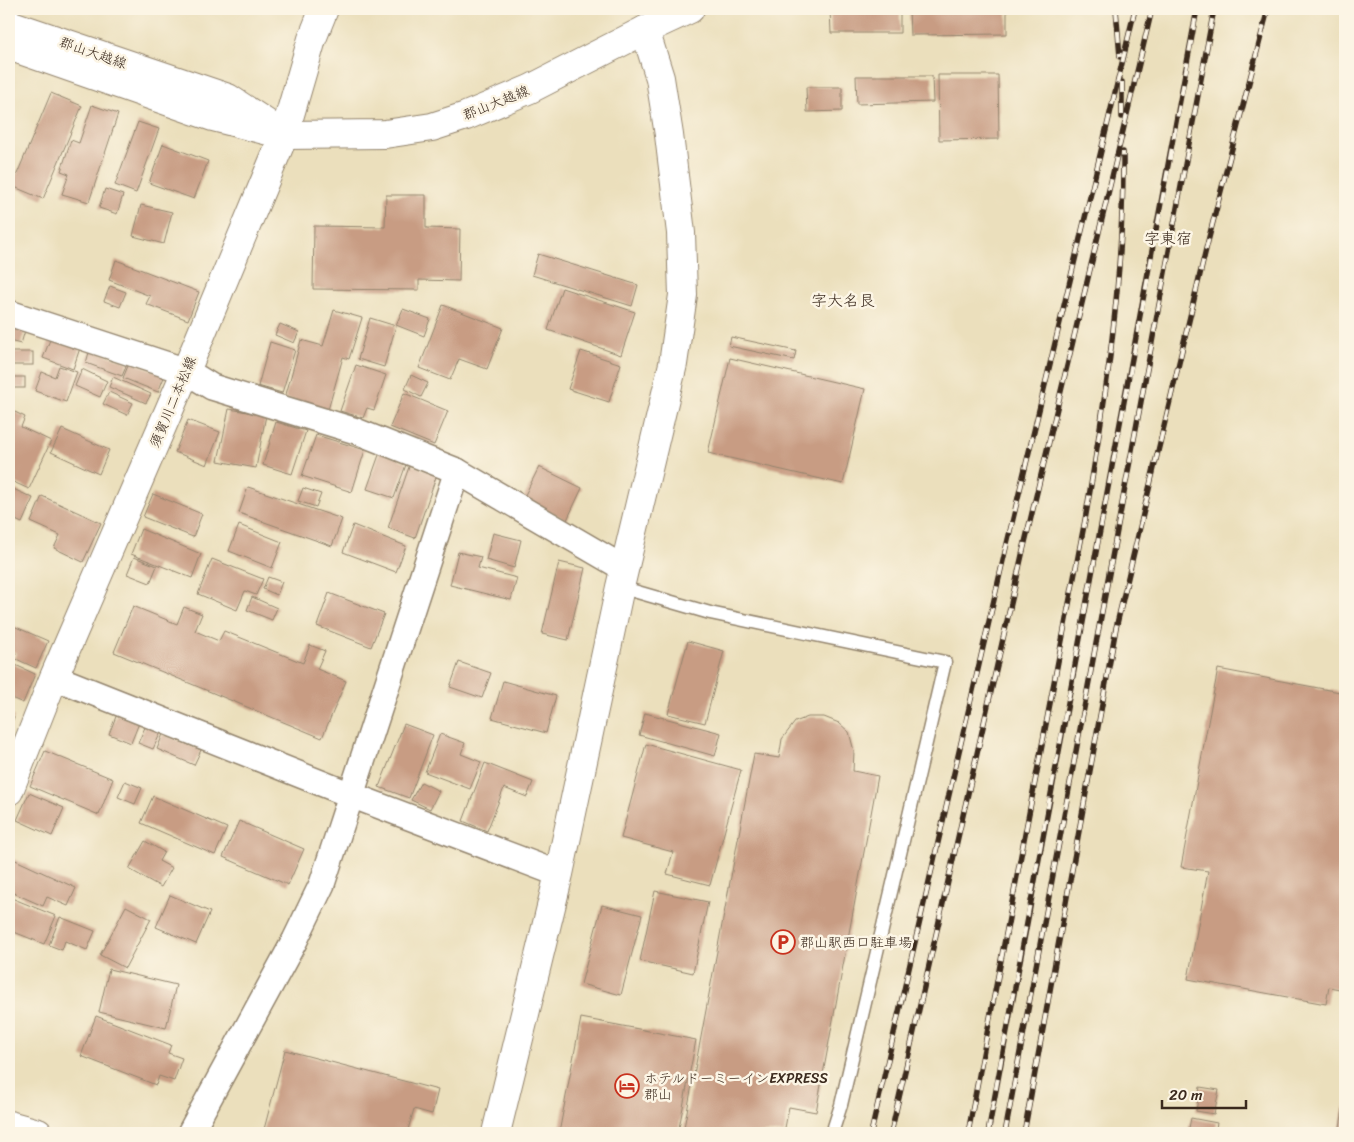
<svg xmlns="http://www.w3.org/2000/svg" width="1354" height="1142" viewBox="0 0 1354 1142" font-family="Sriracha,'Klee One',sans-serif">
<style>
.building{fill:#c89c83}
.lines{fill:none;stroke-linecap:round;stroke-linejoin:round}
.service-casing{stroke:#93846d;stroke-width:15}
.minor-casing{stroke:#93846d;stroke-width:28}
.tertiary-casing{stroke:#93846d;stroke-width:30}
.secondary-casing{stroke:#93846d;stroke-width:30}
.primary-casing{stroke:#93846d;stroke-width:30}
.service{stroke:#fff;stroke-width:12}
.minor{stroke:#fff;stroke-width:25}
.tertiary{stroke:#fff;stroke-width:28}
.secondary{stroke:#fff;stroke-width:28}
.primary{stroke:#fff;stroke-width:28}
.rail-casing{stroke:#3b2a1e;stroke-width:5.5}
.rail{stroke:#fcf5e5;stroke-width:4;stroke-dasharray:11;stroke-linecap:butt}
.labels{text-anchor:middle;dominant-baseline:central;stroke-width:5;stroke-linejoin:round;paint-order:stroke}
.street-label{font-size:14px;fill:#3b2a1e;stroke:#fcf5e5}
.poi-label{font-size:14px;fill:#3b2a1e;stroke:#fcf5e5;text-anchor:start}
.quarter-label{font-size:16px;fill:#3b2a1e;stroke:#fcf5e5}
</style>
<rect width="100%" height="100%" fill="#fcf5e5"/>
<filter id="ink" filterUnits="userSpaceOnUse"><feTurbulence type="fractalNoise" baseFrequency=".02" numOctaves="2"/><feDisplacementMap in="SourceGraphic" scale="10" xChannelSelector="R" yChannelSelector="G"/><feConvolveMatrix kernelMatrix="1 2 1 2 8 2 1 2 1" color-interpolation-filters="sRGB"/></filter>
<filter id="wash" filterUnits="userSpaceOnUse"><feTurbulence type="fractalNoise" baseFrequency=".0096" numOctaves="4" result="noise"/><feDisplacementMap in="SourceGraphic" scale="20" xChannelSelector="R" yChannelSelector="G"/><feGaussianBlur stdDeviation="1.12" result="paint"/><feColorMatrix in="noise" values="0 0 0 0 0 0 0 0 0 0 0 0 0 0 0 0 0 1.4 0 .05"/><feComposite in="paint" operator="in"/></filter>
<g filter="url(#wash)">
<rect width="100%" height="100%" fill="#ebdfbc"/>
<g id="blocks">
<g class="building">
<polygon points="830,9 900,9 900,33 831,33"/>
<polygon points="909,9 1007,9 1007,34 910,35"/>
<polygon points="938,75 998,75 999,139 939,140"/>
<polygon points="856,76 932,76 933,102 857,104"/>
<polygon points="806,87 842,87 842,111 807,112"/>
<polygon points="51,93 82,106 43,199 12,186"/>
<polygon points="92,105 118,114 89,202 62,194 69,174 61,171 71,140 79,143"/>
<polygon points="138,122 159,129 136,193 115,185"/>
<polygon points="163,144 208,161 194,199 149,183"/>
<polygon points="105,189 123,195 117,214 99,208"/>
<polygon points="386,195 426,195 426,228 460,229 459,281 419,280 419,290 313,289 314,226 385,227"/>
<polygon points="141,205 172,212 164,244 133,236"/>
<polygon points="538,254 638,285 632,306 532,275"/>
<polygon points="116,260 199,292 188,320 146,304 150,296 109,280"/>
<polygon points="110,286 126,292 120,307 104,301"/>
<polygon points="562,288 635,312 621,355 548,330"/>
<polygon points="443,305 503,328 487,369 459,359 450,380 419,368"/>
<polygon points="403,309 430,319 424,336 396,325"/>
<polygon points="334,310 362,318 349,359 343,357 328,410 285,398 301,340 323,346"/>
<polygon points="370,318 396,326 384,367 358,359"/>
<polygon points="9,323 26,327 21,344 9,341"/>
<polygon points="280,324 299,332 294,343 275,335"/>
<polygon points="51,337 80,348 73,369 43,358"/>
<polygon points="731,337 796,351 794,360 729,346"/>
<polygon points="270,342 295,350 282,393 258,386"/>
<polygon points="90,349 128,362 122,376 86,363"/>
<polygon points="581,351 621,364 609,402 568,389"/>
<rect x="9" y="352" width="24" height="13"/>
<polygon points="730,358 865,389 843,484 708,453"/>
<polygon points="130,361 165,375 158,392 123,378"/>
<polygon points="356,365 386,375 374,410 367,408 363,418 340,411"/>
<polygon points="59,366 77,372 66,402 35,391 42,372 55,377"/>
<polygon points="82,369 107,381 100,397 75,386"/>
<polygon points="411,375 428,383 421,397 405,389"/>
<rect x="12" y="377" width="13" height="11"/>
<polygon points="113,377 151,394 146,403 109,387"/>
<polygon points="109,392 133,403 127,415 103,404"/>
<polygon points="404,393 448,411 434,445 390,427"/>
<polygon points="9,409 25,417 21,427 51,441 29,489 9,480"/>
<polygon points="229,409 266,415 256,468 218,461"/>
<polygon points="188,420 220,432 207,465 175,452"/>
<polygon points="276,422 306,431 292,474 263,465"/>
<polygon points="62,429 109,450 99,474 51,452"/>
<polygon points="316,435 365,450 352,492 302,476"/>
<polygon points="380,452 407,462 394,498 367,489"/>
<polygon points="410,464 437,474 415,538 388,528"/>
<polygon points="539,467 582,488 567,520 523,499"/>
<polygon points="9,487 33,498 22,523 9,517"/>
<polygon points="248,487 342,519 332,546 239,513"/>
<polygon points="303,488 321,494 316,507 298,501"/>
<polygon points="153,494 202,514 193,537 143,517"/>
<polygon points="42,496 101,523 83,562 54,548 60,535 31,522"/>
<polygon points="239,525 282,542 272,568 229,551"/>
<polygon points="353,525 406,546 396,572 343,552"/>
<polygon points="141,529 201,554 192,578 131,554"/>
<polygon points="493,533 521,540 514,568 486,560"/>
<polygon points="458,552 481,557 478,568 517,578 511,600 450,585"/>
<polygon points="134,557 157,566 150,583 127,574"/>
<polygon points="212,559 263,579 256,595 245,591 237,610 198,594"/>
<polygon points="559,562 585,568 568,640 542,634"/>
<polygon points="268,577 282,582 277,595 263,589"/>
<polygon points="329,593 384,614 371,647 317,626"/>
<polygon points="252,597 277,608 272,620 247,610"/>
<polygon points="133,606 177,624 184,607 202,614 195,631 219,641 224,631 303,663 310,645 325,651 317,669 346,681 322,738 114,652"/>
<polygon points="9,624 48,641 36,668 14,658 16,653 9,649"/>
<polygon points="688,641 724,651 705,723 668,714"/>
<polygon points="9,662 35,674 23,703 9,697"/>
<polygon points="459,662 491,673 482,698 450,687"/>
<polygon points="1218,669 1345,693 1345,990 1329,987 1326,1004 1188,979 1208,871 1181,867"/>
<polygon points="503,681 556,696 546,733 492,718"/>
<polygon points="645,713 721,733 715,756 639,735"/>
<polygon points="9,714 14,717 9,729"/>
<polygon points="117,714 139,723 131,743 109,734"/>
<polygon points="808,717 824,717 839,723 849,732 854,751 853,771 878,776 816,1112 789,1107 784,1133 683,1133 754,754 779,758 782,739 795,722"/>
<polygon points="404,724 433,735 409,798 379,787"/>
<polygon points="146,725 161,732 153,749 138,743"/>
<polygon points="163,734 201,750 194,765 157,749"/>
<polygon points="440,734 465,743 461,754 481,762 470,789 425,772"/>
<polygon points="646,744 741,770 710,885 667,874 673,852 621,838"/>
<polygon points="45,751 113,779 99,815 30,786"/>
<polygon points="485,763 533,782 527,797 504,788 487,831 463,821"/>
<polygon points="125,781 142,788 135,804 118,797"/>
<polygon points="421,782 439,791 430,809 411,800"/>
<polygon points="29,793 64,808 52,836 17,820"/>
<polygon points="153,796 227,828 215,855 141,823"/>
<polygon points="239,821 304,849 288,885 223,857"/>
<polygon points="145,841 164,852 159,861 172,868 161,887 129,869"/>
<polygon points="9,857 76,888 68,906 47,897 43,906 9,891"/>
<polygon points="655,891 708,902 693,973 640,961"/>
<polygon points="170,895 210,912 196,944 156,927"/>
<polygon points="9,897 56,916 44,944 9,930"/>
<polygon points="602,905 642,915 621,995 581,984"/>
<polygon points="126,906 151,919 125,968 100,955"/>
<polygon points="60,917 95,931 87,950 65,941 62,950 49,945"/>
<polygon points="109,969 176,985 166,1028 99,1012"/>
<polygon points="96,1016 171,1045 168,1053 182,1058 174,1081 159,1076 156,1085 81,1056"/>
<polygon points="581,1018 696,1040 678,1133 559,1133"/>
<polygon points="285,1050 438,1090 432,1114 414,1109 407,1133 263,1133"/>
<polygon points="1200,1087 1219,1090 1214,1114 1196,1111"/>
<polygon points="1344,1103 1345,1133 1339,1133"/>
<polygon points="1191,1118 1217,1123 1215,1133 1188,1133"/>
</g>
</g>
</g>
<g filter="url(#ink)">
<use href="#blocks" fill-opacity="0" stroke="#93846d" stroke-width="1"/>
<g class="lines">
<g class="service-casing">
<polyline id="service" points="620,587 710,613 945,662 841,1105 832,1133"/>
</g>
<g class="minor-casing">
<g id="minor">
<polyline points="9,313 186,371 212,387 356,431 457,471"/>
<polyline points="54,677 351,795 559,874"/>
<polyline points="190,1133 295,940 322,884 457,471 625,569"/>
</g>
</g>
<g class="tertiary-casing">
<g id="tertiary">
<polyline points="9,1125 38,1133"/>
<polyline points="496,1133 559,874 620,587 673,364 683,295 681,233 669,135 660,78 645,30"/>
</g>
</g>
<g class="secondary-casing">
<polyline id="secondary" points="9,791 54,677 186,371 284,135 312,39 324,9"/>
</g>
<g class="primary-casing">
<g id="primary">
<polyline points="9,24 228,98 266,123"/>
<polyline points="9,46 213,117 284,135 385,134 432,127 466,116 530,89 645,30 690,9"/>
</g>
</g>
<use href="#service" class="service"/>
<use href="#minor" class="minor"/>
<use href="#tertiary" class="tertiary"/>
<use href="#secondary" class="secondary"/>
<use href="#primary" class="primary"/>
<g class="rail-casing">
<g id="rail">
<polyline points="1116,9 1120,57"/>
<polyline points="1122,82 1122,117"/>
<polyline points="871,1133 1005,552 1135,9"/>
<polyline points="891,1133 1022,555 1152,9"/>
<path d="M968,1133L1085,520C1106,399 1124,276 1123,152"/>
<path d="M988,1133C1055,758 1130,384 1197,9"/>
<polyline points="1005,1133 1214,9"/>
<polyline points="1024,1133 1116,628 1206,249 1268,9"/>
</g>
</g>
<use href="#rail" class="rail"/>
</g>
</g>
<defs>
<g id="parking-ring" transform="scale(1.25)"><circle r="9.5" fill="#fcf5e5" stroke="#c8321e" stroke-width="1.5"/><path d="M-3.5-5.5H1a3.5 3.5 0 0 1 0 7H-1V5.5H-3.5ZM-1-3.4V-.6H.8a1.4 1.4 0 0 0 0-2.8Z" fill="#c8321e"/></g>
<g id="hotel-ring" transform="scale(1.25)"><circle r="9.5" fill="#fcf5e5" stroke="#c8321e" stroke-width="1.5"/><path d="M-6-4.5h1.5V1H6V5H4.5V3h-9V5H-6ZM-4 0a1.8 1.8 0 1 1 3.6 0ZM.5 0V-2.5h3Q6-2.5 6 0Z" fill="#c8321e"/></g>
</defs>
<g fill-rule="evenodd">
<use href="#parking-ring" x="783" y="942"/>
<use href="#hotel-ring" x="627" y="1086"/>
</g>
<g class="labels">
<g class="street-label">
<text transform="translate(93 53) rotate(19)">郡山大越線</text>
<text transform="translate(496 103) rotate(-22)">郡山大越線</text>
<text transform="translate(173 402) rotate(-67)">須賀川二本松線</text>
</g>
<g class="poi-label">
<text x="800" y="942">郡山駅西口駐車場</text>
<text x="644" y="1078">ホテルドーミーインEXPRESS<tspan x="644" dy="16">郡山</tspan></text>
</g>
<g class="quarter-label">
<text x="1168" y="238">字東宿</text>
<text x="843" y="300">字大名艮</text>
</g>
</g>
<rect width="1354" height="1142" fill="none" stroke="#fcf5e5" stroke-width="30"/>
<path d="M1162 1100v8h84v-8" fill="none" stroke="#3b2a1e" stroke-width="2.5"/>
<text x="1169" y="1100" font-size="15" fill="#3b2a1e" stroke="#fcf5e5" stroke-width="4" paint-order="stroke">20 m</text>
</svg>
